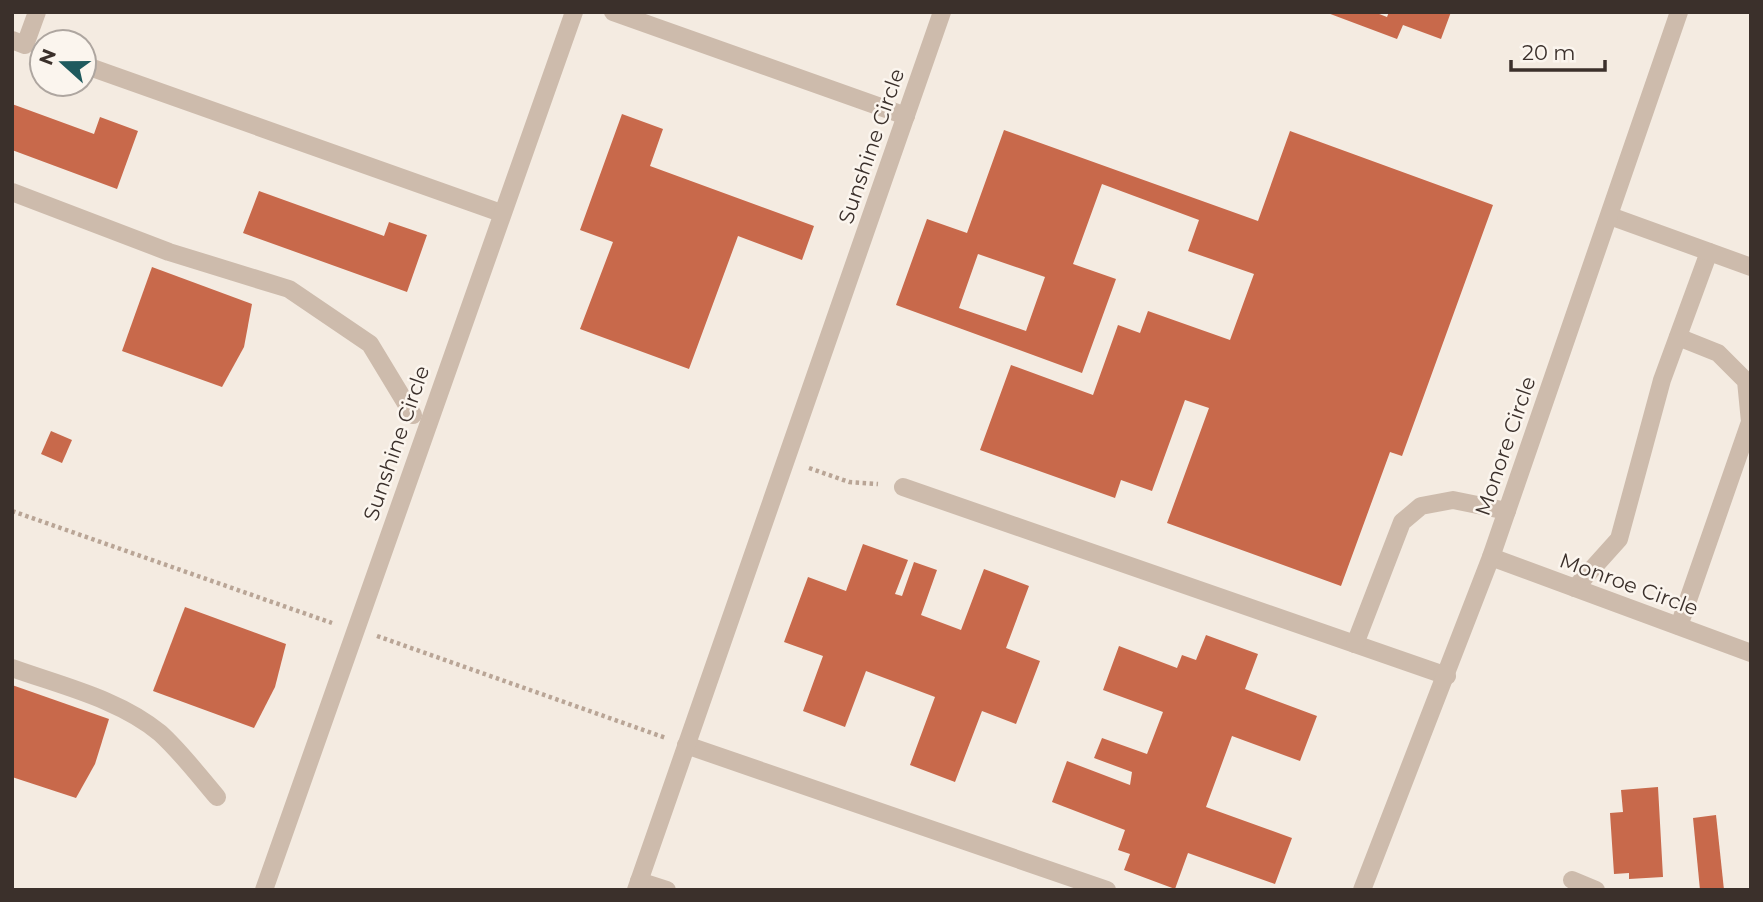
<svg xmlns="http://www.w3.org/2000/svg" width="1763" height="902" viewBox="0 0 1763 902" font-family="Montserrat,sans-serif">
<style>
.building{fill:#c8694b;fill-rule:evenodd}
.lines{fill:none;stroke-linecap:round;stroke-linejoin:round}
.path{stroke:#b9a596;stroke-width:4.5;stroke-dasharray:3.5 3.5;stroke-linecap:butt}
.service{stroke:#cdbbac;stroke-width:18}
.minor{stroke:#cdbbac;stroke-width:18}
.labels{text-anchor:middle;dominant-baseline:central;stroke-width:5;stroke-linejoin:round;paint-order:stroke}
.street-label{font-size:21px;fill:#3b302b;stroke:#fbf5ee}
</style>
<rect width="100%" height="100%" fill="#f4ebe1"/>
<g class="building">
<polygon points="1325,12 1374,12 1387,17 1389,12 1451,12 1441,39 1403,25 1397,39"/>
<polygon points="12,104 94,134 100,117 138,131 117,189 12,150"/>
<polygon points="622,114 663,129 650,166 814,226 802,260 738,236 689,369 580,329 613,242 580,230"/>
<path d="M1004,130L1258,221L1290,131L1493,205L1402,456L1390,452L1341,586L1167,523L1209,408L1185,400L1152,491L1121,480L1115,498L980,450L1011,365L1093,395L1118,325L1140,333L1148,311L1230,340L1254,274L1188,251L1199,220L1102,184L1073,264L1116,279L1082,373L896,305L927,219L967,233ZM978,254L1045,277L1026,331L959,308Z"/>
<polygon points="259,191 384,236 389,222 427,235 407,292 243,233"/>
<polygon points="152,267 252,304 244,347 222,387 122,351"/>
<polygon points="51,431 72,440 62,463 41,454"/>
<polygon points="863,544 908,560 895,594 902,596 914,562 937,570 921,615 961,630 984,569 1029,586 1006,648 1040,661 1016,724 982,711 955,782 910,765 935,697 866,671 845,727 803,711 823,656 784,642 808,577 846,591"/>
<polygon points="185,607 286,644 275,687 254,728 153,691"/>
<polygon points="1206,635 1258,654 1245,689 1317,716 1300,761 1232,736 1206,807 1292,838 1275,884 1188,853 1175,889 1124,870 1130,854 1118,850 1125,830 1052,802 1067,761 1130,785 1132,772 1094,758 1102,738 1147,754 1163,712 1103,690 1119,646 1177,668 1182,655 1196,660"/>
<polygon points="12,685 109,719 95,764 76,798 12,777"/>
<polygon points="1658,787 1663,877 1629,879 1629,873 1614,874 1610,813 1623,812 1621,790"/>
<polygon points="1716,815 1724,890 1700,890 1693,818"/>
</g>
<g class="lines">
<g class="path">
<polyline points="809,468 849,482 878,484"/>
<polyline points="12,511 332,623"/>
<polyline points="377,636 666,738"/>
</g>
<g class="service">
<polyline points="613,12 906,116"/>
<polyline points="12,40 25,45 37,12"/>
<polyline points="84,65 501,213"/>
<polyline points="12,192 169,252 289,289 370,344 413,415"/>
<polyline points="1678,337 1718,353 1746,381 1750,422 1679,626"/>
<polyline points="903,487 1447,676"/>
<polyline points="1575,588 1619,539 1662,380 1709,252"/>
<polyline points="1355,644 1402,522 1421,506 1453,500 1507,511"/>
<path d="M12,668C62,686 119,699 160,733C181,752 199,776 217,797"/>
<polyline points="686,745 1107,890"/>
<polyline points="1572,880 1596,890"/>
<polyline points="639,881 667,890"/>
<polyline points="264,890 574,12"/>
<polyline points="636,890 942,12"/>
</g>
<g class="minor">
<polyline points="1610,216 1751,267"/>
<polyline points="1491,557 1751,653"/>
<polyline points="1362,890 1491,557 1679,12"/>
</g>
</g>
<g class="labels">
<g class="street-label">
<text transform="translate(871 146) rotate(-71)">Sunshine Circle</text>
<text transform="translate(396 443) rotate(-71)">Sunshine Circle</text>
<text transform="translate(1505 446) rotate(-71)">Monore Circle</text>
<text transform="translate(1629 584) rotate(20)">Monroe Circle</text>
</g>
</g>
<rect width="1763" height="902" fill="none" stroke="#3b302b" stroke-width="28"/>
<g transform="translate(63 63) rotate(291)"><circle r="33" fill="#fbf5ee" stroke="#aea6a0" stroke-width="2"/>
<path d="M0-5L12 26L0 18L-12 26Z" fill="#1f5a5e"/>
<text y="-10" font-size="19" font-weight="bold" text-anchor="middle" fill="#3b302b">N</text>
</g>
<path d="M1511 60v10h94v-10" fill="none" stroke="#3b302b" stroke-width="3.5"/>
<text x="1522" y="60" font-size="21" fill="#3b302b" stroke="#fbf5ee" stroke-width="5" paint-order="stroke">20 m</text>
</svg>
